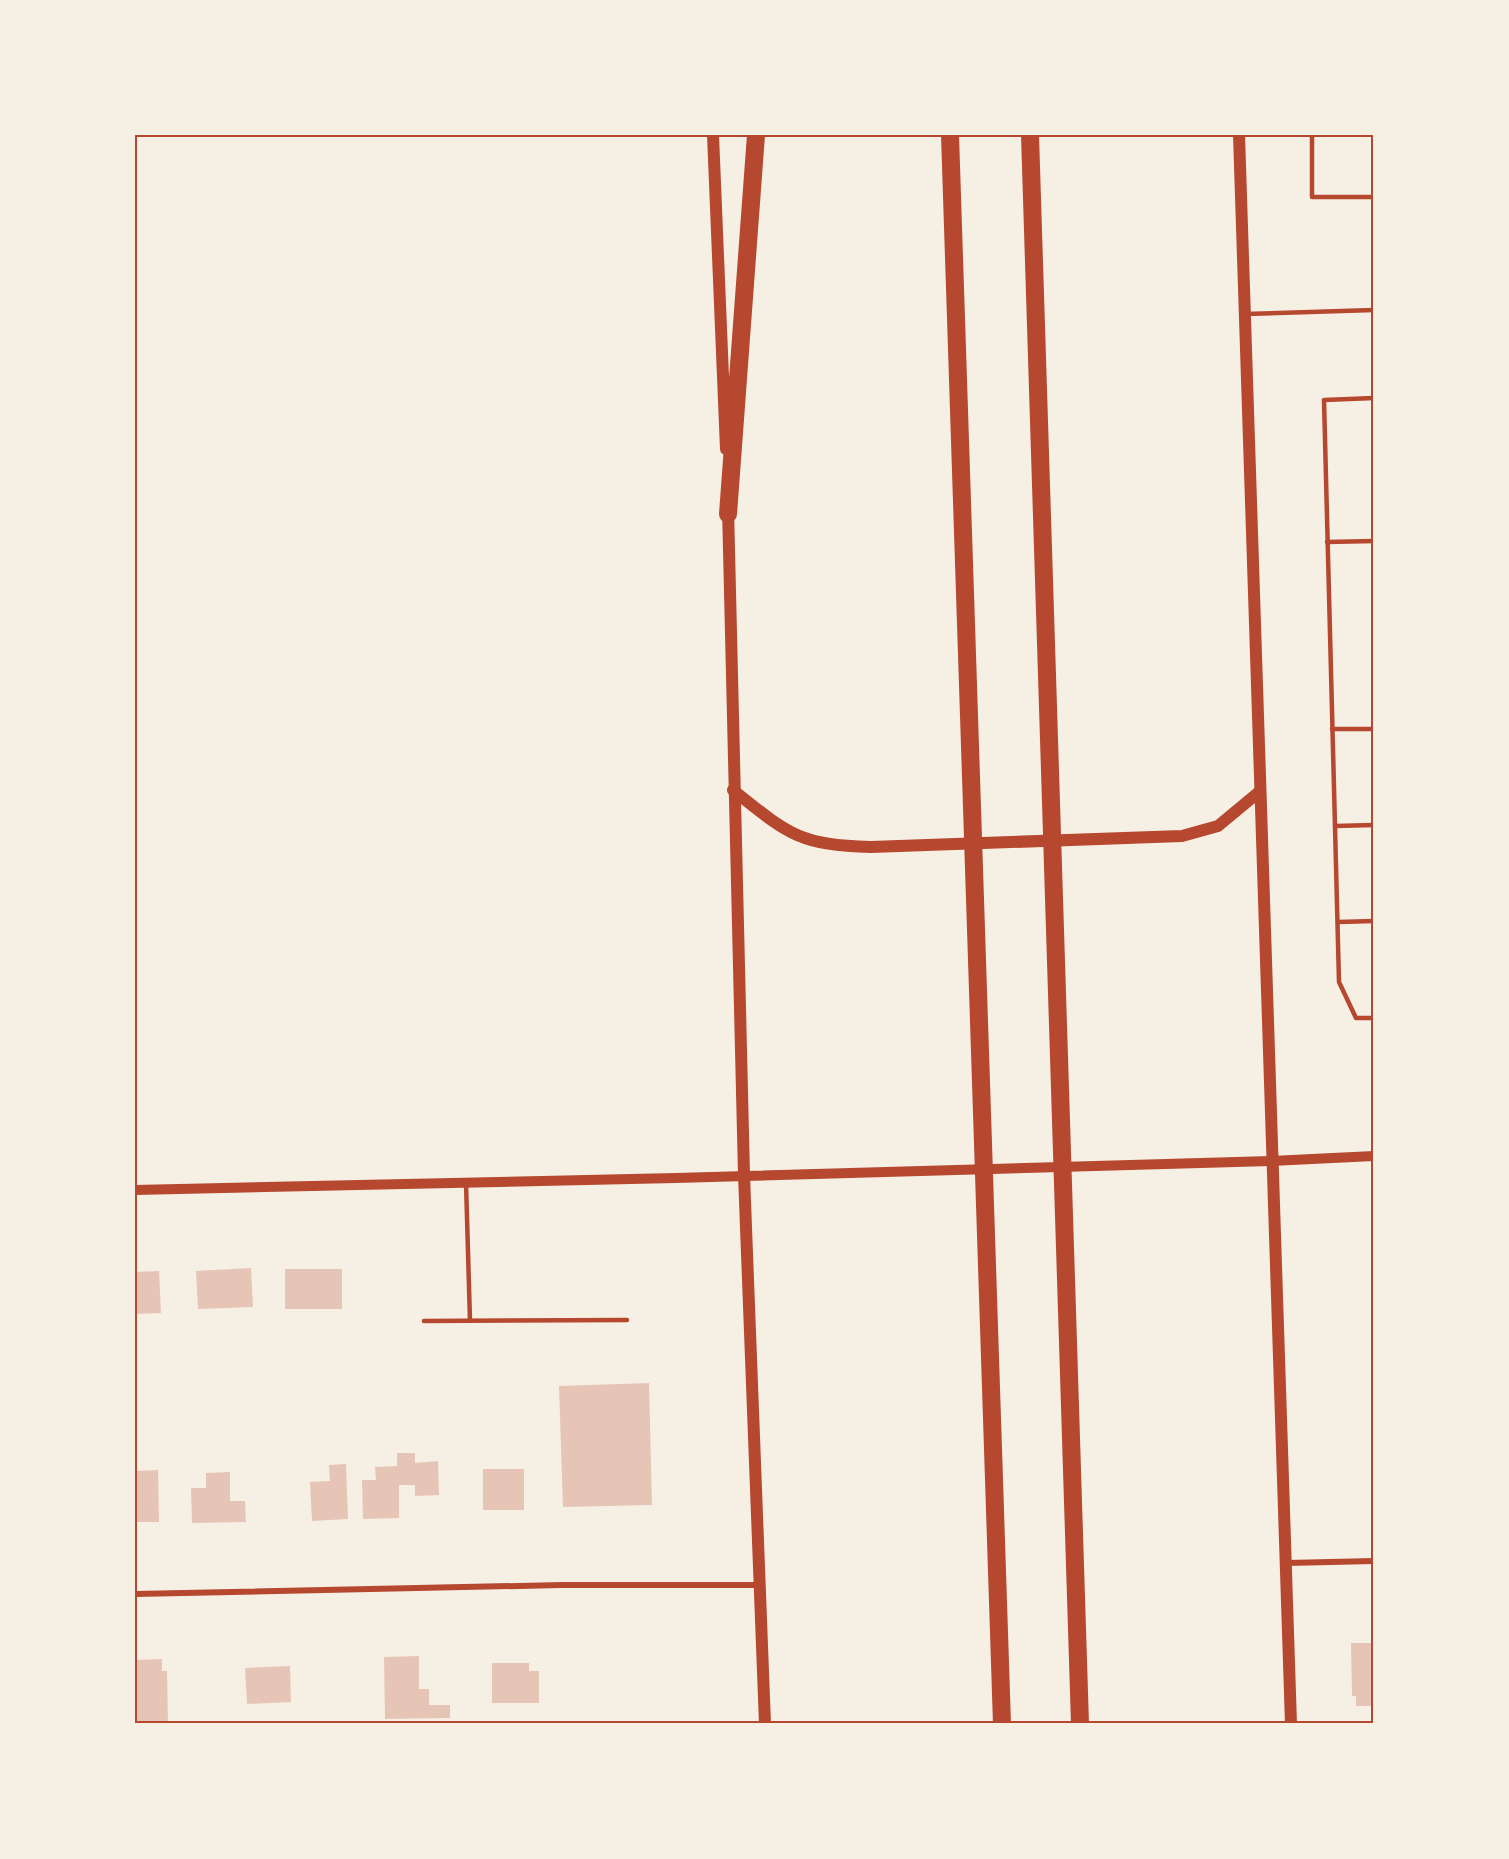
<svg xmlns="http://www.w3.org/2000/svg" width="1509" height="1859" viewBox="0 0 1509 1859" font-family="Ubuntu,sans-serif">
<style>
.building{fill:#e6c5b7}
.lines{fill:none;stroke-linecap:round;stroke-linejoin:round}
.service{stroke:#b5482f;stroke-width:4.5}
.minor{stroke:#b5482f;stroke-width:6}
.tertiary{stroke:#b5482f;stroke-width:10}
.secondary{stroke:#b5482f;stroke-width:12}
.motorway{stroke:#b5482f;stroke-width:18}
.neatline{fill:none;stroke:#b5482f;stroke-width:2}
</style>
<rect width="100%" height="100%" fill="#f6efe4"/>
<g class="building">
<polygon points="251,1268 253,1307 198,1309 196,1271"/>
<rect x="285" y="1269" width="57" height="40"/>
<polygon points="159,1271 161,1313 135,1314 135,1272"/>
<polygon points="649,1383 652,1505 563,1507 559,1386"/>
<polygon points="397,1453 415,1453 415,1463 438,1461 439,1495 415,1496 415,1485 399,1485 399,1518 363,1519 362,1480 376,1480 375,1467 397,1466"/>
<polygon points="346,1464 348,1519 312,1521 310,1482 330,1481 329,1465"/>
<rect x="483" y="1469" width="41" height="41"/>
<polygon points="158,1470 159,1522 135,1522 135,1471"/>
<polygon points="230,1472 230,1501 245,1501 246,1522 192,1523 191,1488 206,1488 206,1473"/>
<polygon points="1351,1643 1374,1643 1374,1706 1356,1706 1356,1696 1352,1696"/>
<polygon points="419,1656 419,1689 429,1689 429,1705 450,1705 450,1718 385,1719 384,1657"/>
<polygon points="162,1659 162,1671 167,1671 168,1724 135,1724 136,1660"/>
<polygon points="492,1663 529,1663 529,1671 539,1671 539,1703 492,1703"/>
<polygon points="290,1666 291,1702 247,1704 245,1668"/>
</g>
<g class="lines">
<g class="service">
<polyline points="1312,135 1312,197 1374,197"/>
<polyline points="1245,314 1374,310"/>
<polyline points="1374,398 1324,400 1339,982 1356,1018 1374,1018"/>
<polyline points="1327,542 1374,541"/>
<polyline points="1332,729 1374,729"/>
<polyline points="1335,826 1374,825"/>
<polyline points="1338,922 1374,921"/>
<polyline points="466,1183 470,1321"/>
<polyline points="424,1321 627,1320"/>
</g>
<g class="minor">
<polyline points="1287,1563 1374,1561"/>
<polyline points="135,1594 562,1585 758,1585"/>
</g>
<polyline class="tertiary" points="135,1190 676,1178 1271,1161 1374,1156"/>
<g class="secondary">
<polyline points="713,135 726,449"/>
<polyline points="1239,135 1291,1724"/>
<polyline points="728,508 744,1175 765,1724"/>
<path d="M733,790C788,834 799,845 871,847L1182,836L1218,826L1259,792"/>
</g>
<g class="motorway">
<polyline points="950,135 1002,1724"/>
<polyline points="1030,135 1080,1724"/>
<polyline points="728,514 756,135"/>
</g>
</g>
<rect width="1509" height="1859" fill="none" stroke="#f6efe4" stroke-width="273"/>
<rect x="136" y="136" width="1236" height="1586" class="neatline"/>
</svg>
